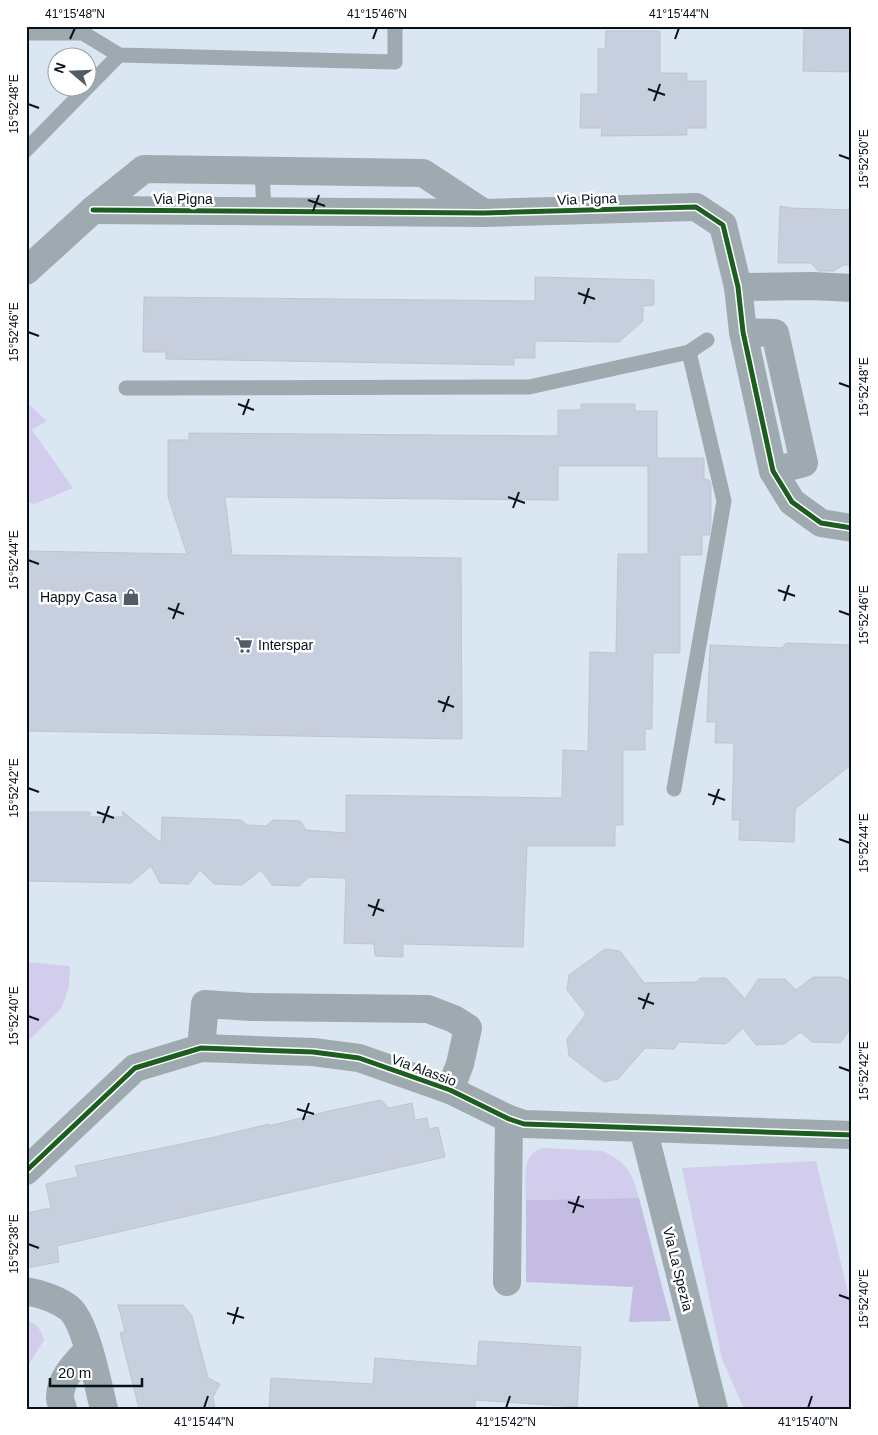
<svg xmlns="http://www.w3.org/2000/svg" width="878" height="1435" viewBox="0 0 878 1435" font-family="Arial,sans-serif">
<style>
.green{fill:#d2cdec}
.forest{fill:#c5bce3}
.building{fill:#c7cede;stroke:#bec5d0}
.lines{fill:none;stroke-linecap:round;stroke-linejoin:round}
.lane{stroke:#9eaaaf;stroke-width:15}
.street{stroke:#9eaaaf;stroke-width:28}
.cycleway-casing{stroke:#fff;stroke-width:8}
.cycleway{stroke:#1b5e20;stroke-width:5}
.ticks{fill:none;stroke:#08111a;stroke-width:2}
.labels{text-anchor:middle;dominant-baseline:central;stroke-width:5;stroke-linejoin:round;paint-order:stroke}
.street-label{font-size:14px;fill:#08111a;stroke:#fff}
.poi-label{font-size:14px;fill:#08111a;stroke:#fff;text-anchor:end}
.neatline{fill:none;stroke:#08111a;stroke-width:2}
.ticks-label{font-size:12px;text-anchor:middle;fill:#08111a}
</style>
<rect width="100%" height="100%" fill="#dae6f1"/>
<g class="green">
<polygon points="26,402 47,421 32,430 73,488 34,504 26,501"/>
<polygon points="26,962 70,966 69,987 61,1009 26,1043"/>
<path d="M543,1148L603,1151C627,1163 632,1172 639,1198L526,1200C526,1182 520,1153 543,1148Z"/>
<polygon points="816,1161 852,1309 852,1409 744,1409 722,1359 682,1168"/>
<path d="M26,1320C37,1324 41,1329 44,1340L26,1369Z"/>
</g>
<polygon class="forest" points="639,1198 671,1321 629,1322 633,1287 526,1282 526,1200"/>
<g class="building">
<polygon points="804,26 852,26 852,72 803,71"/>
<polygon points="606,31 660,31 660,73 687,73 687,81 706,81 706,128 687,128 687,135 601,136 602,128 580,128 581,94 598,94 598,49 605,49"/>
<polygon points="780,206 791,208 852,210 852,265 843,265 834,271 818,271 811,263 778,263"/>
<polygon points="535,277 654,280 654,305 643,306 643,321 619,342 535,341 535,358 514,358 514,365 166,359 166,352 143,352 144,297 535,301"/>
<polygon points="581,404 635,404 635,411 657,411 657,458 704,458 704,479 709,480 711,485 711,523 709,535 702,535 702,555 680,555 680,653 653,653 652,729 645,729 645,750 623,750 623,825 615,825 615,846 527,846 523,947 403,944 403,957 375,956 374,944 344,943 346,878 309,877 299,886 272,885 261,870 242,885 214,884 200,870 189,884 160,883 151,866 131,883 26,881 26,812 90,812 90,817 124,817 122,811 161,843 162,817 241,820 247,825 266,826 273,820 300,821 306,830 346,833 346,795 562,798 563,750 588,751 590,652 616,653 618,554 648,554 648,466 558,466 558,500 225,497 232,555 461,558 462,739 26,731 26,551 187,554 168,497 168,440 189,440 189,433 558,436 558,410 581,410"/>
<polygon points="786,643 852,645 852,764 795,809 794,842 739,840 740,820 732,820 734,743 715,743 716,722 707,722 710,645 782,648"/>
<polygon points="605,949 620,951 644,983 696,982 700,978 726,978 745,999 758,979 785,979 796,990 813,977 841,977 852,982 852,1027 840,1043 812,1042 801,1032 784,1044 756,1045 743,1028 726,1044 679,1042 674,1049 645,1048 618,1079 604,1082 569,1056 567,1039 586,1014 567,990 569,975"/>
<polygon points="381,1100 389,1108 412,1103 415,1120 427,1118 429,1129 438,1127 445,1157 57,1246 59,1262 26,1268 26,1213 51,1208 46,1184 78,1177 75,1166 210,1138 269,1124 269,1126 329,1111"/>
<polygon points="118,1305 183,1305 192,1316 208,1378 220,1384 213,1397 215,1409 139,1409 120,1333 125,1331"/>
<polygon points="479,1341 581,1347 577,1407 475,1400 475,1409 269,1409 271,1378 373,1384 375,1358 477,1366"/>
</g>
<g class="lines">
<g class="lane">
<polyline points="26,33 83,33 119,55 395,62 395,26"/>
<polyline points="26,150 119,55"/>
<polyline points="262,170 264,211"/>
<polyline points="126,388 529,387 689,352 707,340"/>
<polyline points="674,789 724,501 689,352"/>
</g>
<g class="street">
<polyline points="93,210 484,213 696,207 723,225 738,287 743,332 773,471 792,502 821,523 852,528"/>
<polyline points="26,271 93,210 144,169 423,173 484,213"/>
<polyline points="738,287 812,286 852,288"/>
<polyline points="743,332 775,333 804,463 773,471"/>
<polyline points="201,1048 205,1004 251,1007 428,1009 454,1019 468,1028 460,1064 450,1090"/>
<polyline points="643,1128 714,1409"/>
<polyline points="26,1171 135,1068 201,1048 313,1052 359,1058 450,1090 509,1119 524,1124 852,1135"/>
<polyline points="507,1282 509,1119"/>
<path d="M26,1291C41,1294 57,1299 69,1308C86,1322 98,1385 104,1409"/>
<path d="M63,1409C62,1405 60,1401 60,1397C60,1378 77,1362 88,1350"/>
</g>
<g class="cycleway-casing">
<g id="cycleway">
<polyline points="93,210 484,213 696,207 723,225 738,287 743,332 773,471 792,502 821,523 852,528"/>
<polyline points="26,1171 135,1068 201,1048 313,1052 359,1058 450,1090 509,1119 524,1124 852,1135"/>
</g>
</g>
<use href="#cycleway" class="cycleway"/>
</g>
<path class="ticks" d="M70,39L75,28M373,39L377,28M675,39L679,28M648,89L665,95M654,101L660,84M28,104L39,108M839,155L850,159M308,200L325,206M313,211L319,195M578,293L595,299M584,304L589,288M28,332L39,336M839,383L850,387M238,404L254,410M243,415L249,399M508,497L525,503M513,508L519,492M28,560L39,564M778,590L795,596M784,601L789,585M168,608L184,614M839,611L850,615M173,619L179,603M438,701L454,707M443,712L449,696M28,788L39,792M708,794L725,800M713,805L719,789M97,812L114,818M103,823L109,806M839,839L850,843M368,905L384,911M373,916L379,899M638,998L654,1004M643,1009L649,993M28,1016L39,1020M839,1067L850,1071M297,1109L314,1114M303,1120L309,1103M568,1202L584,1207M573,1213L579,1196M28,1244L39,1248M839,1295L850,1299M227,1313L244,1318M233,1324L238,1307M204,1408L208,1396M506,1408L510,1396M808,1408L812,1396"/>
<defs>
<g id="shop-bare" transform="scale(1.35)"><path d="M-5-2.5h2.3a2.7 3.5 0 0 1 5.4 0H5L5.5 6h-11ZM-1.5-2.5h3a1.5 2.3 0 0 0-3 0Z" fill="#525c65" stroke="#fff" stroke-width="2.5" paint-order="stroke"/></g>
<g id="supermarket-bare" transform="scale(1.35)"><path d="M-6-5.5h2.5l.6 2H6L4.5 2H-2.5L-4.4-4H-6ZM-1.5 3.2a1.3 1.3 0 1 0 .1 0ZM3 3.2a1.3 1.3 0 1 0 .1 0Z" fill="#525c65" stroke="#fff" stroke-width="2.5" paint-order="stroke"/></g>
</defs>
<g fill-rule="evenodd">
<use href="#shop-bare" x="131" y="597"/>
<use href="#supermarket-bare" x="244" y="645"/>
</g>
<g class="labels">
<g class="street-label">
<text x="183" y="199">Via Pigna</text>
<text transform="translate(587 199) rotate(-2)">Via Pigna</text>
<text transform="translate(424 1070) rotate(20)">Via Alassio</text>
<text transform="translate(678 1269) rotate(76)">Via La Spezia</text>
</g>
<g class="poi-label">
<text x="117" y="597">Happy Casa</text>
<text x="258" y="645" text-anchor="start">Interspar</text>
</g>
</g>
<rect width="878" height="1435" fill="none" stroke="#ffffff" stroke-width="55"/>
<g transform="translate(72 72) rotate(289)"><circle r="24" fill="#ffffff" stroke="#9ca0a3"/>
<path d="M0-4L9 19L0 12L-9 19Z" fill="#525c65"/>
<text y="-8" font-size="14" font-weight="bold" text-anchor="middle" fill="#08111a">N</text>
</g>
<path d="M50 1378v8h92v-8" fill="none" stroke="#08111a" stroke-width="2.5"/>
<text x="58" y="1378" font-size="15" fill="#08111a" stroke="#ffffff" stroke-width="4" paint-order="stroke">20 m</text>
<rect x="28" y="28" width="822" height="1380" class="neatline"/>
<g class="ticks-label">
<text x="75" y="18">41°15'48"N</text>
<text x="377" y="18">41°15'46"N</text>
<text x="679" y="18">41°15'44"N</text>
<text transform="translate(14 104) rotate(-90)" y="4">15°52'48"E</text>
<text transform="translate(864 159) rotate(-90)" y="4">15°52'50"E</text>
<text transform="translate(14 332) rotate(-90)" y="4">15°52'46"E</text>
<text transform="translate(864 387) rotate(-90)" y="4">15°52'48"E</text>
<text transform="translate(14 560) rotate(-90)" y="4">15°52'44"E</text>
<text transform="translate(864 615) rotate(-90)" y="4">15°52'46"E</text>
<text transform="translate(14 788) rotate(-90)" y="4">15°52'42"E</text>
<text transform="translate(864 843) rotate(-90)" y="4">15°52'44"E</text>
<text transform="translate(14 1016) rotate(-90)" y="4">15°52'40"E</text>
<text transform="translate(864 1071) rotate(-90)" y="4">15°52'42"E</text>
<text transform="translate(14 1244) rotate(-90)" y="4">15°52'38"E</text>
<text transform="translate(864 1299) rotate(-90)" y="4">15°52'40"E</text>
<text x="204" y="1426">41°15'44"N</text>
<text x="506" y="1426">41°15'42"N</text>
<text x="808" y="1426">41°15'40"N</text>
</g>
</svg>
